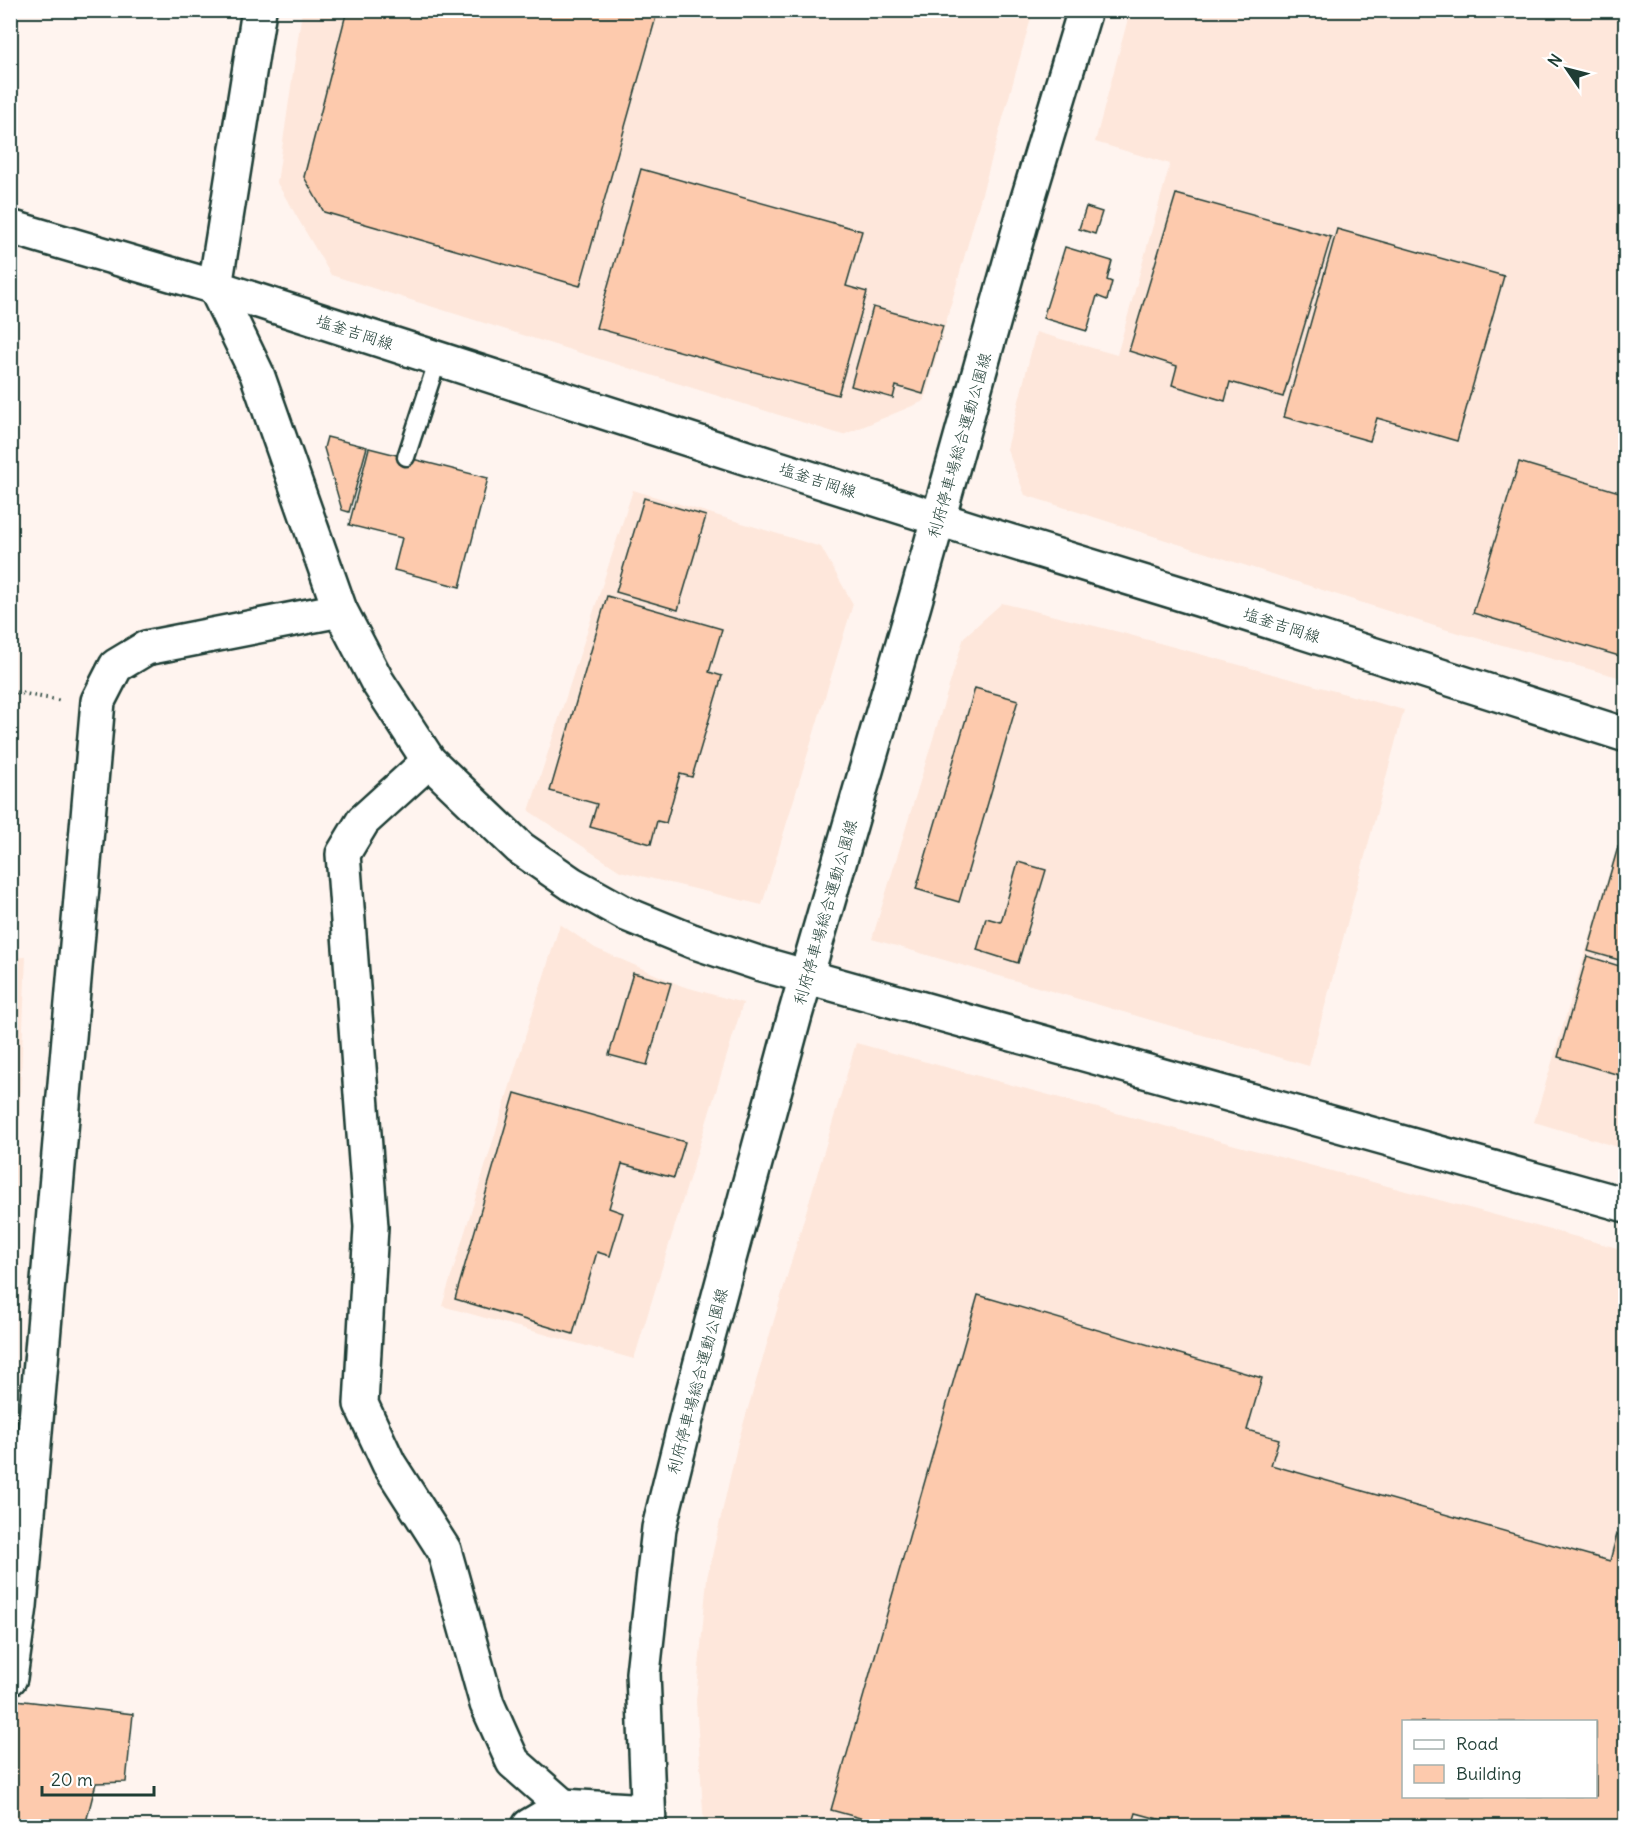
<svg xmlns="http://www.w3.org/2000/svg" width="1636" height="1837" viewBox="0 0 1636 1837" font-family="Delius,'Klee One',sans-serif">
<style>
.built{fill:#fee7db;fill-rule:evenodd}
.building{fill:#fdcaad;stroke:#1f3d34;stroke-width:1.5;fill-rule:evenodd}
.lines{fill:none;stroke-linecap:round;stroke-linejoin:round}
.service-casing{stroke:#1f3d34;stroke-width:21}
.minor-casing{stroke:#1f3d34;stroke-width:38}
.tertiary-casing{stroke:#1f3d34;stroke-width:38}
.secondary-casing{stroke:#1f3d34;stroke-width:38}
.primary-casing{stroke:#1f3d34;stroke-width:38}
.path{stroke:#1f3d34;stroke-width:4;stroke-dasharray:1.5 4.5;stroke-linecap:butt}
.service{stroke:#fff;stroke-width:16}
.minor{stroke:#fff;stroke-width:33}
.tertiary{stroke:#fff;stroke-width:33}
.secondary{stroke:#fff;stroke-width:33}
.primary{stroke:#fff;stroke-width:33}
.labels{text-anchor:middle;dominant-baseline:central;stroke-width:6;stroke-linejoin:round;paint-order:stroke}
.street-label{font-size:16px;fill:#1f3d34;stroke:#fff}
</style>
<rect width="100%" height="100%" fill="#fff4ef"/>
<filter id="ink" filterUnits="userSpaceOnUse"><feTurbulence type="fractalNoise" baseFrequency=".0167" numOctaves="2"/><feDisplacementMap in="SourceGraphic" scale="12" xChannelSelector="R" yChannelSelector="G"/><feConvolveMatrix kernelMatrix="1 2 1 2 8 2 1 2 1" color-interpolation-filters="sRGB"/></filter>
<g filter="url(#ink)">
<g class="built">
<polygon points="302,11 1033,11 924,401 843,435 331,275 277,183"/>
<polygon points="1130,11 1625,11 1625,679 1444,629 1025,495 1007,449 1036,332 1117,355 1170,164 1095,142"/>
<polygon points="633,490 821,547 853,604 762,905 620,871 529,811"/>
<polygon points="1002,603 1119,632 1404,710 1309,1066 872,939 964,637"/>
<polygon points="1625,821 1625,1149 1534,1122"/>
<polygon points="560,924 595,948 682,986 743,1003 634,1359 442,1306"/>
<polygon points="26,957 11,1308 10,958"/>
<path d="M856,1043L1625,1250V1826H704L696,1701L707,1578L738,1442ZM1404,1722H1596V1796H1404Z"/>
</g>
<g class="building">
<polygon points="347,10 658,10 580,286 324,212 304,177"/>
<polygon points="641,169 862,231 846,286 867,292 838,395 596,328"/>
<polygon points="1176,194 1331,237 1283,397 1230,382 1225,401 1172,385 1177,366 1129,351"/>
<polygon points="1086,207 1102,212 1095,234 1079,229"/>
<polygon points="1337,229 1504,276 1457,441 1377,418 1370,441 1284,417"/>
<polygon points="1065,247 1112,261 1107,280 1112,282 1107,300 1097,296 1087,331 1043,318"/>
<polygon points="873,307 943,326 923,394 896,386 893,398 851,386"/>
<polygon points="327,437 367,447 349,512 342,510 324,448"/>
<polygon points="369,448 488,478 460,587 394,570 402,538 349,525"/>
<polygon points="1519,462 1626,494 1626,658 1473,613"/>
<polygon points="644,498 706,516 678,610 616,592"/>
<polygon points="607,596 722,629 709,672 722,676 692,777 680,774 666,823 657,821 651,844 590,827 597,804 550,791"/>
<polygon points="975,688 1018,700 959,902 916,889"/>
<polygon points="1618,847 1626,849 1626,962 1588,951"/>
<polygon points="1018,862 1046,870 1018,963 977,950 986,918 1001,922"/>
<polygon points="1587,956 1626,968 1626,1077 1558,1057"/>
<polygon points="633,973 671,983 647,1065 609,1055"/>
<polygon points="515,1093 685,1142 674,1178 622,1164 609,1208 623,1213 610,1256 597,1252 573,1334 455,1299"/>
<path d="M978,1295L1262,1378L1247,1430L1279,1439L1271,1465L1610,1561L1617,1534L1626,1537V1826H1184L1136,1813L1132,1826H889L831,1810ZM1404,1722H1596V1796H1404Z"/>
<polygon points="16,1700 133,1714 126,1782 96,1783 85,1826 10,1826 10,1767"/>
</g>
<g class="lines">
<g class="service-casing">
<polyline id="service" points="406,457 438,359"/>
</g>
<g class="minor-casing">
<g id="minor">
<polyline points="429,761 363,821 343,854 371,1227 361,1404 389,1464 444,1550 487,1704 513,1762 563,1806 572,1826"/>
<polyline points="10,1678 20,1606 98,701 116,666 146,648 340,610"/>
<polyline points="529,1826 563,1806 647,1811"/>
</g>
</g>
<g class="tertiary-casing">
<polyline id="tertiary" points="259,10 215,287 257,374 340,610 377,681 429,761 520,848 572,884 626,914 692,941 761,964 1626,1205"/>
</g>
<g class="secondary-casing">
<polyline id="secondary" points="649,1826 643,1673 659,1528 690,1403 795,1015 914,605 1027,202 1085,10"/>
</g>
<g class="primary-casing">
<polyline id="primary" points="10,227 215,287 775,467 999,538 1221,606 1626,735"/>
</g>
<polyline class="path" points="10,691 62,701"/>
<use href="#service" class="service"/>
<use href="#minor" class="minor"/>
<use href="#tertiary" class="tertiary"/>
<use href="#secondary" class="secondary"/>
<use href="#primary" class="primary"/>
</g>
</g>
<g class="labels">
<g class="street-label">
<text transform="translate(355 332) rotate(18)">塩釜吉岡線</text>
<text transform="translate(959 445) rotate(-74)">利府停車場総合運動公園線</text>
<text transform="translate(818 480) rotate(18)">塩釜吉岡線</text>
<text transform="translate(1282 625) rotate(18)">塩釜吉岡線</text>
<text transform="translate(825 912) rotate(-74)">利府停車場総合運動公園線</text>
<text transform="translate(697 1381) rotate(-75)">利府停車場総合運動公園線</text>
</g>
</g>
<rect width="1636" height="1837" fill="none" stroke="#fff" stroke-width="36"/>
<rect x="18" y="18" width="1600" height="1801" fill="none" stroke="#1f3d34" stroke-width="2" filter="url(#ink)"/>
<rect x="1402" y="1720" width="195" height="78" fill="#ffffff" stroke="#a5b1ae" stroke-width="1.5"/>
<rect x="1414" y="1740" width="30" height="9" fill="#ffffff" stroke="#a5b1ae" stroke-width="1.5"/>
<text x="1456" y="1750" font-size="18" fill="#1f3d34">Road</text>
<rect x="1414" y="1765" width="30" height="18" fill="#fdcaad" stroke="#a5b1ae" stroke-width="1.5"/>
<text x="1456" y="1780" font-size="18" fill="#1f3d34">Building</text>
<g transform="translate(1567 69) rotate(305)" stroke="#ffffff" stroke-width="4.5" paint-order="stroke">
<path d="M0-4.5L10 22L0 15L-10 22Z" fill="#1f3d34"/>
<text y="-9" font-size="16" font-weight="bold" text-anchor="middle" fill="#1f3d34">N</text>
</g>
<path d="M42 1786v9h112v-9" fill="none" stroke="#1f3d34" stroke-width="3"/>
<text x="51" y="1786" font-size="18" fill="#1f3d34" stroke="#ffffff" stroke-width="4.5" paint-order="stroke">20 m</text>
</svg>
